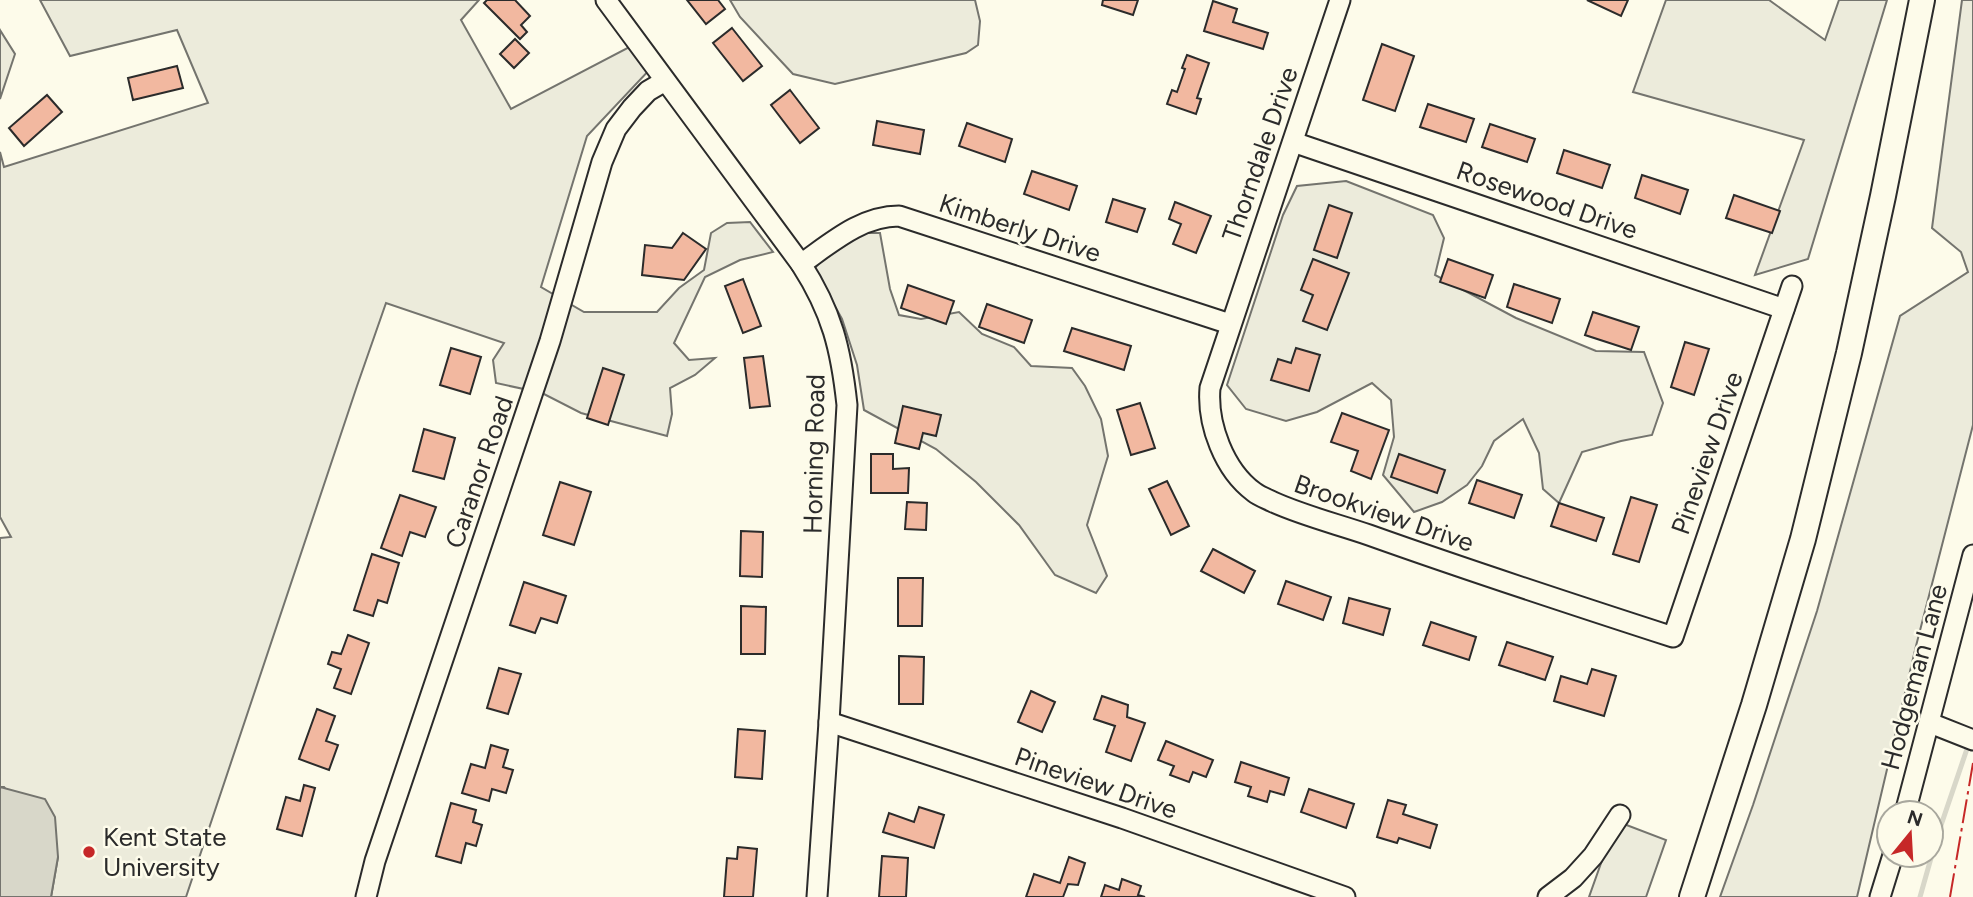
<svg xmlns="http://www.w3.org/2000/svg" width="1973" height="897" viewBox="0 0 1973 897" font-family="Figtree,sans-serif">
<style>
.green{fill:#ecebdb;stroke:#74746e;stroke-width:2}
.water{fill:#d8d7c9;stroke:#74746e;stroke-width:2}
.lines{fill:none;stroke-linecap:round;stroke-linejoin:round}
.stream{stroke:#d8d7c9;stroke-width:5}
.building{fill:#f2b8a0;stroke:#2b2b2b;stroke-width:2}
.minor-casing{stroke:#2b2b2b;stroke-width:23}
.major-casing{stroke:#2b2b2b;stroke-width:28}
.minor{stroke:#fdfbea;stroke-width:19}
.major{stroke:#fdfbea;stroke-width:24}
.power{stroke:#c62828;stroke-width:2;stroke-dasharray:24 5 3.5 5;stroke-linecap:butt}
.poi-dot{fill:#c62828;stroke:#fdfbea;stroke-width:2.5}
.labels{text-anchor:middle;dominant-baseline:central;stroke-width:5;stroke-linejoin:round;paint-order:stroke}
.street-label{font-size:26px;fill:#2b2b2b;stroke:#fdfbea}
.poi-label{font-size:26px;fill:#2b2b2b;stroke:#fdfbea;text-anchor:start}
</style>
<rect width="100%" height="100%" fill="#fdfbea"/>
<g class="green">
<polygon points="40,0 479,0 461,20 511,109 637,43 654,65 587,136 541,287 584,312 657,312 679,288 704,270 711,233 727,223 750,222 773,252 740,260 705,277 674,343 689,360 715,358 695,375 670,388 672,414 667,436 581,413 542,393 496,383 493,360 504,343 386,303 357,386 186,897 51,897 58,857 4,787 0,787 0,538 11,537 0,517 0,152 4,167 208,103 177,30 70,56"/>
<polygon points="730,0 975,0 980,21 978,45 966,53 835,84 793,74 740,17"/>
<polygon points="1666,0 1769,0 1825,40 1839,0 1887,0 1808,259 1755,275 1804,140 1633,92"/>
<polygon points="1962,0 1973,0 1973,425 1916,646 1857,897 1720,897 1753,805 1817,611 1900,316 1968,272 1961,252 1932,228"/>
<polygon points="0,30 15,54 0,99"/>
<polygon points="1346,181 1433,215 1444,238 1435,275 1516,318 1596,351 1644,352 1663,403 1652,435 1621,441 1582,452 1559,503 1543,489 1539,453 1523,419 1494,441 1482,466 1467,485 1442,502 1414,512 1383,475 1394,437 1391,400 1372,383 1317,412 1286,421 1246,409 1227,385 1283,215 1297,186"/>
<polygon points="846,233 880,233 890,289 899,315 921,319 959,312 982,334 1014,347 1031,366 1072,368 1085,386 1101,419 1108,456 1087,525 1107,576 1096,593 1055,575 1019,525 976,482 936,449 864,410 857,365 842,319 814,269"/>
<polygon points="1616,821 1666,840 1646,897 1589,897"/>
</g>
<polygon class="water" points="0,787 45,799 55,817 58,857 51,897 0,897"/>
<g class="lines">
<polyline class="stream" points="1920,897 1937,837 1969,743"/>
</g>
<g class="building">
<polygon points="487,0 515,0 530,16 521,25 527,32 520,39 484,3"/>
<polygon points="687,0 718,0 725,9 706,24"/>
<polygon points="1103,0 1138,0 1133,15 1102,5"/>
<polygon points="1587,0 1628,0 1621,16"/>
<polygon points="1213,1 1237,9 1233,22 1268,33 1263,49 1204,31"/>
<polygon points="732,28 762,66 743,81 713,43"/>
<polygon points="515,39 529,53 514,68 500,54"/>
<polygon points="1382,44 1414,56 1395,111 1363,100"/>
<polygon points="1187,55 1209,63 1197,98 1201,99 1196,114 1167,104 1172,90 1177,92 1185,69 1182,68"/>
<polygon points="177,66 183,88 133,100 128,78"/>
<polygon points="790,90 819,128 800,143 771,105"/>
<polygon points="47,95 62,112 24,146 9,128"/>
<polygon points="1428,104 1474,119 1466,142 1420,127"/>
<polygon points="877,121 924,130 920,154 873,145"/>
<polygon points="967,123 1012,139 1005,162 959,146"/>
<polygon points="1490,124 1535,139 1527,162 1482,147"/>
<polygon points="1564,150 1610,165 1602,188 1557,173"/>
<polygon points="1032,171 1077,186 1069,210 1024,194"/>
<polygon points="1642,175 1688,190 1680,214 1635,198"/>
<polygon points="1734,195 1780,211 1772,233 1726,218"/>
<polygon points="1113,199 1145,209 1137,232 1106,222"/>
<polygon points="1175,202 1211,216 1196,253 1173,244 1181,224 1169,219"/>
<polygon points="1329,205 1352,213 1337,258 1314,250"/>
<polygon points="683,233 706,249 684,280 642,275 645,245 672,248"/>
<polygon points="1313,259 1349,273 1327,330 1303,321 1313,295 1301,290"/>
<polygon points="1448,259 1493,275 1485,298 1440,282"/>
<polygon points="743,279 761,326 743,333 725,286"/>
<polygon points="1514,284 1560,299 1552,323 1507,307"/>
<polygon points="908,285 954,301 946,324 901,308"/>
<polygon points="987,304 1032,320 1024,343 979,327"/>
<polygon points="1593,312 1639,327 1631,350 1585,335"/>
<polygon points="1072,328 1131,346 1124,370 1064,351"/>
<polygon points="1685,342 1709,349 1694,395 1671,387"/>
<polygon points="451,348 481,357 470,394 440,385"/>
<polygon points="1296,348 1320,355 1309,391 1271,380 1278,359 1291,363"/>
<polygon points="763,356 770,406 750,408 744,358"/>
<polygon points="603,368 624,375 608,425 587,418"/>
<polygon points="1140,403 1155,448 1131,455 1117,410"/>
<polygon points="903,406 941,415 936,436 923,433 919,449 895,443"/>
<polygon points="1342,413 1389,430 1371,479 1351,471 1358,451 1331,442"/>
<polygon points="424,429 455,438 444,479 413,471"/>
<polygon points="871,454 893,454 893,469 909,468 908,493 871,493"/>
<polygon points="1399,454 1445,470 1437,493 1391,477"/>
<polygon points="1477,480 1522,495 1514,518 1469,503"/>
<polygon points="1167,481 1189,526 1171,535 1149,489"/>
<polygon points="560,482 591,492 574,545 543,535"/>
<polygon points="400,495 436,507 425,537 410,532 402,556 381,548"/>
<polygon points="1631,497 1657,505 1639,562 1613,554"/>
<polygon points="907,502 927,503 926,530 905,529"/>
<polygon points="1559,503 1604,518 1596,541 1551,526"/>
<polygon points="741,531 763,532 762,577 740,576"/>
<polygon points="1213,549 1255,571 1244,593 1201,571"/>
<polygon points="372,554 399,563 387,603 378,600 373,616 354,610"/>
<polygon points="898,578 923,578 922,626 898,626"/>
<polygon points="1286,581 1331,597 1323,620 1278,604"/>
<polygon points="524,582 566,596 557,623 541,618 535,633 510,625"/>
<polygon points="1349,598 1390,609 1383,635 1343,623"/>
<polygon points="741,606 766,607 765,654 741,654"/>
<polygon points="1431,622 1476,637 1469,660 1423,645"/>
<polygon points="348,635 369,643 351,694 334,688 341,669 328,664 332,652 341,654"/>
<polygon points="1507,642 1553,657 1545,680 1499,665"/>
<polygon points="899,656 924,657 923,704 899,704"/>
<polygon points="499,668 521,674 508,714 487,708"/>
<polygon points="1592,669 1616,676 1604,716 1554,701 1561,676 1587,684"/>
<polygon points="1031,691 1055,702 1042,732 1018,722"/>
<polygon points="1102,696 1128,705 1127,717 1145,723 1131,761 1106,752 1115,726 1094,719"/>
<polygon points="317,709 335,716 326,741 338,745 329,770 299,759"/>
<polygon points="738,729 765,731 762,779 735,777"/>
<polygon points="1166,741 1213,760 1206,777 1193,772 1189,782 1170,775 1174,766 1158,760"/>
<polygon points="491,745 508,750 503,767 513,770 506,793 492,789 489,801 462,793 471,764 485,768"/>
<polygon points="1241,762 1289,778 1284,795 1270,791 1267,802 1248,796 1251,787 1235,782"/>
<polygon points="304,785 315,788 302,836 277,829 286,797 300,801"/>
<polygon points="1309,789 1354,804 1346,828 1301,812"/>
<polygon points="1388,800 1406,805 1403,814 1437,825 1430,848 1399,838 1397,843 1377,837"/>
<polygon points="451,803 476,810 473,822 482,825 476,846 466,843 461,863 436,856"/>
<polygon points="919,807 944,815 934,848 883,832 889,813 914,822"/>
<polygon points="738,847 757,849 753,897 724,897 727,858 737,859"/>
<polygon points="882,856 908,858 906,897 879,897"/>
<polygon points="1069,857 1085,863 1078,885 1068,884 1063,897 1026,897 1034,874 1060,883"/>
<polygon points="1122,879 1141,886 1138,895 1145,897 1101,897 1105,885 1119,890"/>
</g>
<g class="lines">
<g class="minor-casing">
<g id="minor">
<path d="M606,0L801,264C832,312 841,349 847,405L829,722L817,897"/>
<path d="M1340,0L1210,388C1207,424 1224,470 1254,492C1259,496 1267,499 1273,502C1304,516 1337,524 1369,535C1470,571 1571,604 1673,637L1792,286"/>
<polyline points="1293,142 1784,309"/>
<path d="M801,264C831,243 861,216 899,216L1230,324"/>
<polyline points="829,722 1122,818 1345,897"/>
<polyline points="1930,723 1973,740"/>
<polyline points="1905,813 1973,555"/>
<polyline points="366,897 375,861 550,341 602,162 616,129 632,108 648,91 665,81"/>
<polyline points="1548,897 1573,878 1593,856 1620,815"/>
<polyline points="1880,897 1893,855"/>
</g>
</g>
<g class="major-casing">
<polyline id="major" points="1692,897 1754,705 1803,539 1849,353 1883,196 1922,0"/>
</g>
<use href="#minor" class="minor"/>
<use href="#major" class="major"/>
<polyline class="power" points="1950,897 1973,763"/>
</g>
<circle class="poi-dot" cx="89" cy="852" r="7"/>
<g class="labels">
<g class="street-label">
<text transform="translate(1260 154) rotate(-71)">Thorndale Drive</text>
<text transform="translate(1547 200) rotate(19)">Rosewood Drive</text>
<text transform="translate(1020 228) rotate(18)">Kimberly Drive</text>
<text transform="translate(1707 453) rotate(-71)">Pineview Drive</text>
<text transform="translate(814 454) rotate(-89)">Horning Road</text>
<text transform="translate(479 472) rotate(-71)">Caranor Road</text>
<text transform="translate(1384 513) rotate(19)">Brookview Drive</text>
<text transform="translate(1914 677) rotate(-75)">Hodgeman Lane</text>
<text transform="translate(1096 783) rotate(19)">Pineview Drive</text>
</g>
<g class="poi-label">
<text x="103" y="837">Kent State<tspan x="103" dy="30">University</tspan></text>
</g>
</g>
<g transform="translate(1910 834) rotate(18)"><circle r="33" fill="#fdfbea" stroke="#a9a89e" stroke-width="2"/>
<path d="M0-5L12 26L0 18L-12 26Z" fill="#c62828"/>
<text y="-10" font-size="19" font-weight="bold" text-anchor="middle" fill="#2b2b2b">N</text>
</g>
</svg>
